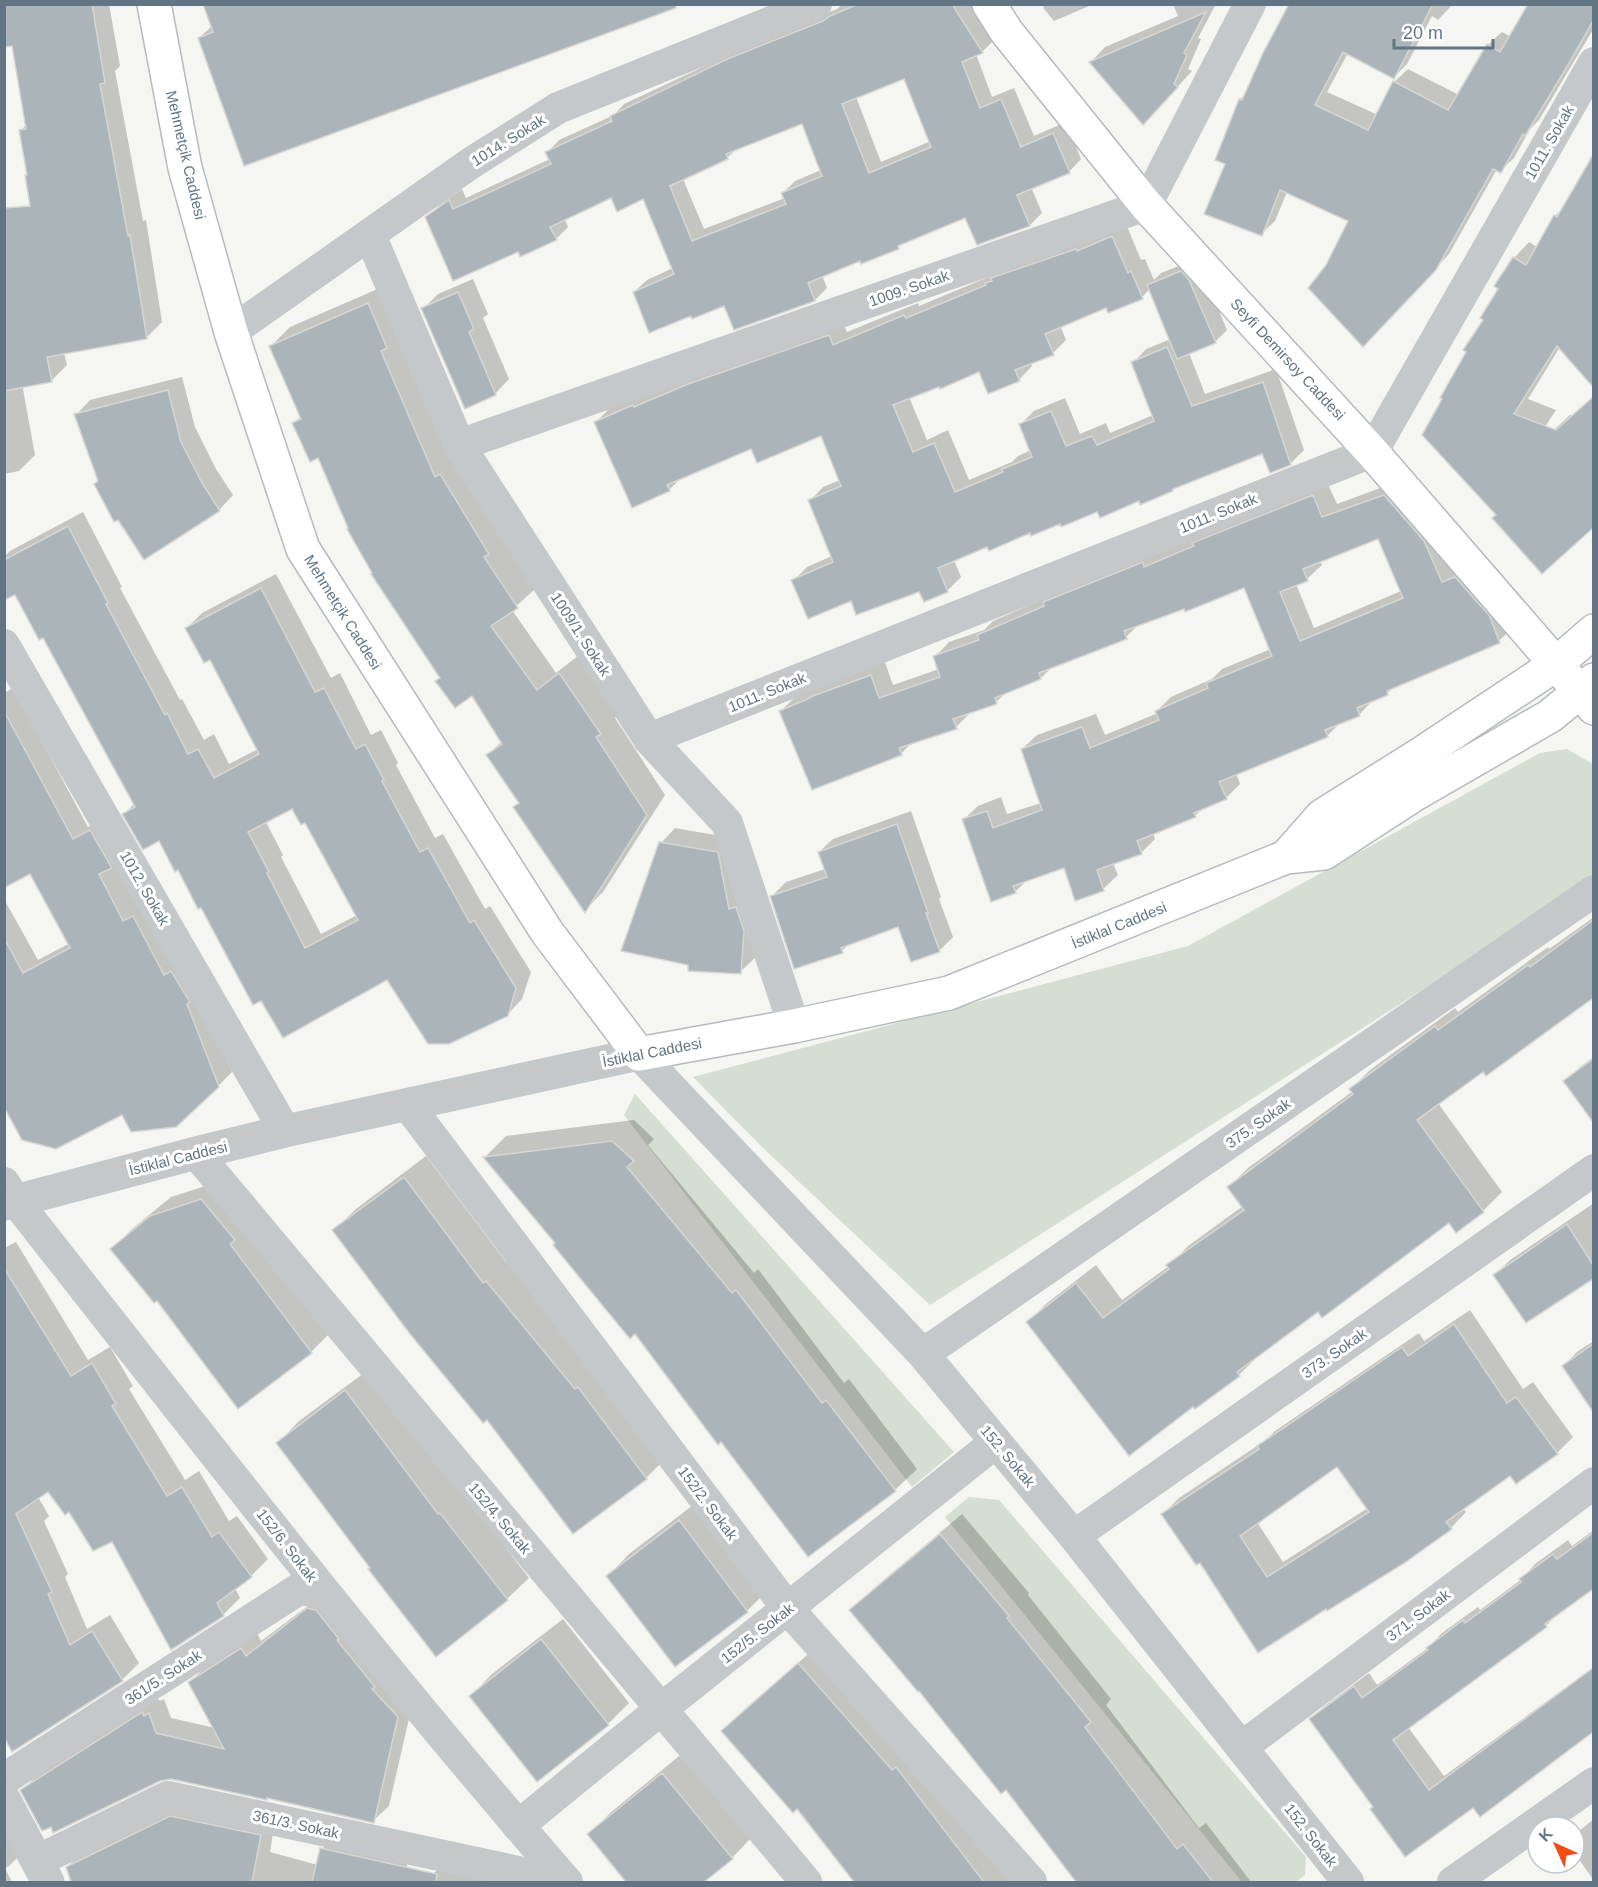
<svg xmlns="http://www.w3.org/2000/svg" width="1598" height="1887" viewBox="0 0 1598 1887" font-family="Arial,sans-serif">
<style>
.green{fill:#d6ddd2}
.shadow{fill:#0003;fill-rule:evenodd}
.building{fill:#abb4b9;stroke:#d6d7d4;stroke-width:1.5;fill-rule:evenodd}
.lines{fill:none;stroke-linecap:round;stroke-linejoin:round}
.secondary-casing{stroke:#b4babe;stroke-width:36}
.minor{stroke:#c4c8cb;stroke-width:32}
.tertiary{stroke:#c4c8cb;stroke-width:33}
.secondary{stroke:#fff;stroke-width:33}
.labels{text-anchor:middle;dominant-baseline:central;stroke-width:6;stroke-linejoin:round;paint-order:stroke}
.street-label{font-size:15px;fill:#627585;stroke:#fff}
</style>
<rect width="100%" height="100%" fill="#f5f5f1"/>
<g class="green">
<polygon points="1567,749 1593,764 1593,877 1511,933 930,1305 762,1147 693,1077 1188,946 1540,753"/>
<polygon points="635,1094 954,1452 912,1487 624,1115"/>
<polygon points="969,1497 999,1500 1306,1857 1305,1875 1296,1882 1242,1882 945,1517"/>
</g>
<g class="shadow">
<polygon points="4,4 109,4 120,66 115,71 143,221 146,220 162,322 146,338 64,353 67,365 51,381 27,385 23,389 35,455 19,471 4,474 4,216 33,211 20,131 27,124"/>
<polygon points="204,4 680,4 245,164 199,38 212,26"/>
<path d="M843,4H972L994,40L982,52L976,54L992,97L1014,88L1034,136L1066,122L1081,159L1069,172L1031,187L1042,213L1030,225L978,243L966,216L903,242L898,247L860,259L822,275L827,288L815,300L725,304L692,314L634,292L647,280L673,268L644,197L611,196L564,218L568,227L556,239L518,250L427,218L439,205L462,189L466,198L550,159L547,153L559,140L614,115L624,104L705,66L709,62L837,9ZM905,77L931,141L881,162L856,97ZM803,122L821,170L795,181L783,193L785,198L704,229L683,179L727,158L737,148Z"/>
<polygon points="1043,4 1094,4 1054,21 1044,9"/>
<polygon points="1173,4 1216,4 1198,38 1201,39 1188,69 1192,71 1158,108 1091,62 1105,47 1178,16"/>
<polygon points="1292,4 1453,4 1438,20 1432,16 1407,64 1394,77 1348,53 1327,92 1378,115 1394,82 1408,69 1459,95 1488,45 1502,32 1511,37 1530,4 1594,4 1594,28 1539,120 1530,129 1514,158 1500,171 1497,169 1449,254 1376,332 1327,266 1351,220 1287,192 1275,221 1261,234 1227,163 1217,159 1240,99 1247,93"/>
<polygon points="1594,153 1594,351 1593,352 1560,347 1528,399 1556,410 1539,436 1543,440 1570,415 1573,416 1594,397 1594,525 1542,572 1485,319 1500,288 1496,286 1514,258 1529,242 1537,247 1555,216 1566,205 1591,162 1589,160"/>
<path d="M1126,224L1141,260L1145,259L1154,280L1161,273L1194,260L1201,267L1227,330L1215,342L1189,353L1205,394L1276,369L1304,450L1290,464L1263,452L1176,486L1173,490L1098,510L988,545L954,560L961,577L947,591L920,590L852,599L793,581L807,567L832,556L810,501L823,487L840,480L822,434L752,447L682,477L669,490L596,422L610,408L843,322L847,332L918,303L919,306L998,273ZM1150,289L1171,339L1146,349L1133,363L1153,415L1110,433L1106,423L1080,434L1065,398L1034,411L1020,425L1031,450L1018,456L1012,462L969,480L948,430L927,440L909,397L980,370L1019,380L1032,366L1031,362L1053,353L1066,340L1060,325L1106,306L1142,297Z"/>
<polygon points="473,279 488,314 483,318 509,379 495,394 423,309 438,294"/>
<polygon points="387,285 536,588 512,610 556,673 579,655 619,714 615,718 665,795 603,892 585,910 515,807 520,802 488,755 502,741 472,694 441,678 318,456 294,423 301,416 271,346 290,327"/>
<polygon points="182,377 195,427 216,469 233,495 219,510 99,480 76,415 90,400"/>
<path d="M1399,481L1513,627L1499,641L1394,686L1387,694L1373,700L1359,715L1341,722L1327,736L1236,773L1240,784L1226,798L1203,808L1195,816L1153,833L1155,839L1141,853L1113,863L1118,875L1103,889L1065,866L1027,880L1015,892L963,820L978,806L1001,797L1007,814L1041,803L1022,749L1037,735L1096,714L1105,735L1158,713L1157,711L1171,697L1212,679L1222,669L1271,649L1245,586L1140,623L1126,637L1053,666L1041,678L1007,692L996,702L970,713L956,727L912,742L901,754L781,711L795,697L826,683L885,662L893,685L939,669L935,657L949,642L984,630L993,621L1157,549L1158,554L1327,482L1337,504ZM1379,537L1401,591L1314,628L1296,584L1307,579L1322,565L1320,561Z"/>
<path d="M83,512L122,587L120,588L180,700L182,699L204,740L214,734L229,764L258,749L210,658L187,628L202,613L276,574L331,678L340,673L371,735L381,730L398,763L396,765L435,838L443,834L485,909L490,906L531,972L522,999L507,1015L388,978L283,1036L160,839L124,814L134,804L44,636L16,593L4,583V557L10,551ZM293,807L305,821L357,915L321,934L281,857L283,855L266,822Z"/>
<polygon points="13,688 88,827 105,818 114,863 138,908 147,903 200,990 232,1072 218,1086 122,1113 4,1104 4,899 38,960 70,943 30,872 4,846 4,689 6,692"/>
<polygon points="911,811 941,897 939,899 953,937 939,951 899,925 850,943 842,951 772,896 786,882 825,869 819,852 833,839"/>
<polygon points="675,828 732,838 757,915 755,958 740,972 661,843"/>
<polygon points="1594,917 1594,997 1486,1074 1483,1070 1438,1103 1502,1192 1483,1211 1456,1230 1449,1221 1319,1310 1258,1356 1239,1375 1028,1322 1047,1303 1096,1265 1122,1300 1169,1266 1188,1246 1243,1206 1229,1187 1248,1168 1353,1091 1351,1089 1370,1070 1455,1008 1458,1012 1548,947 1549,949"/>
<polygon points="1594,1057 1594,1119 1565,1081 1580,1067"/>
<polygon points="634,1120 654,1139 648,1145 754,1273 758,1269 844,1383 849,1379 917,1469 895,1490 721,1440 635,1332 557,1243 485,1157 506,1136"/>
<polygon points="426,1156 506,1262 508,1260 668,1456 646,1478 574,1532 487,1417 334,1230 356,1209"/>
<polygon points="221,1181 330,1333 311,1352 157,1298 112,1249 131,1230 171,1197"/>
<polygon points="1594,1203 1594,1277 1526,1321 1495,1275 1510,1260"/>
<polygon points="16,1242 88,1360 110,1347 133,1386 129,1389 185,1480 199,1471 229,1521 237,1516 268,1559 251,1576 235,1588 240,1598 223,1615 70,1510 49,1490 38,1497 49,1516 44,1521 68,1574 65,1577 87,1629 110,1615 139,1663 122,1680 4,1734 4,1248"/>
<path d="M1470,1310L1523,1389L1533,1382L1573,1437L1557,1453L1510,1474L1463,1508L1466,1512L1451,1528L1328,1609L1200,1560L1163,1514L1179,1498L1266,1440L1275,1431L1419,1333L1424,1341ZM1338,1465L1368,1508L1283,1562L1257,1522Z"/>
<polygon points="1594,1341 1594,1409 1564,1366 1578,1351"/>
<polygon points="368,1370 529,1578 507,1599 371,1568 278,1443 299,1421"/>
<polygon points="701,1499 769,1589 747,1611 675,1665 608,1576 629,1554"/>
<polygon points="962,1514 1029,1593 1028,1595 1111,1699 1106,1705 1199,1828 1206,1823 1251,1882 1077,1882 1006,1788 851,1610 873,1589"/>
<polygon points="1594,1530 1594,1587 1560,1611 1546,1626 1408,1727 1444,1776 1594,1667 1594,1730 1561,1754 1474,1806 1375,1807 1311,1719 1326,1705 1369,1673 1377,1685 1428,1648 1442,1633 1478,1607 1480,1610 1522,1579 1535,1564 1568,1540 1572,1546"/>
<polygon points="324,1594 413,1701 389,1806 373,1821 268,1797 171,1778 160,1779 52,1825 22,1790 38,1775 157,1698 160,1701 164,1699 171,1718 215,1728 190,1682 205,1667 257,1633 261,1641"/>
<polygon points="563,1619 629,1703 608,1724 471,1696 492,1674"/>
<polygon points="821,1643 1031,1882 856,1882 797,1807 723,1731 745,1709"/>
<polygon points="684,1752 753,1836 732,1858 702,1882 628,1882 589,1835 610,1813"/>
<polygon points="4,1791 26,1849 9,1866 5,1868 12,1882 4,1882"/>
<polygon points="187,1801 275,1820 270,1852 318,1865 322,1849 337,1833 411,1849 403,1882 73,1882 67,1867 83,1852"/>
<polygon points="1594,1819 1594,1881 1574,1852 1574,1835"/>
<polygon points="448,1859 522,1882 432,1882 434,1873"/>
</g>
<g class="building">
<polygon points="4,4 92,4 105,83 100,84 128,236 130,235 147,339 47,357 52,382 4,391 4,208 30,206 25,175 27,175 19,130 26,129 12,46 4,47"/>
<polygon points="203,4 675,4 676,8 244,166 198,38 213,32"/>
<path d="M858,4H952L983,53L962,62L980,108L1001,99L1021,147L1053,133L1070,173L1017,195L1030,226L977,245L965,218L898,246L899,249L861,264L860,261L808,283L815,301L734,330L724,306L692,319L691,316L649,333L633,292L674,274L643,199L617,212L611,198L550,227L557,240L520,257L518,252L453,281L425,217L449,200L453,209L551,164L545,152L612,121L610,116L725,60L823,21L830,16ZM904,79L931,147L869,173L842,104ZM802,124L822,176L781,193L786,204L692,241L670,186L728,159L726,154Z"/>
<polygon points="1289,4 1433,4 1394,79 1343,52 1315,105 1368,130 1393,81 1448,110 1487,44 1500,52 1528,4 1593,4 1593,21 1562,75 1525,136 1523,134 1501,173 1493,169 1436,270 1363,347 1308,288 1326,265 1348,221 1280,190 1262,236 1204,214 1225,164 1215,160 1239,99 1242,100 1263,53"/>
<polygon points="1206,12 1184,53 1187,55 1174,84 1178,87 1143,125 1089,62"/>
<polygon points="1593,155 1593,387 1557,346 1514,414 1556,430 1593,397 1593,528 1542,574 1492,518 1496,515 1422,435 1442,399 1440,398 1466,352 1463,350 1483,320 1480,318 1498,289 1494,286 1513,257 1526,265 1554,215 1557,217"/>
<polygon points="1112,236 1128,273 1131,271 1143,299 1108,313 1106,308 1045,334 1054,355 1015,370 1020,381 988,394 979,372 940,389 939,387 893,405 913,452 934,443 955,492 1003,472 1002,469 1032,457 1019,424 1051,411 1066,446 1092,436 1097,445 1154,421 1131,362 1167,347 1192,406 1263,382 1291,465 1270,473 1262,454 1173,489 1173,491 1140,505 1139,501 1100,518 1097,512 1061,527 1060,524 1031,536 1030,533 989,551 987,547 938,568 948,592 924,602 919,592 856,615 851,601 808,619 791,580 833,562 808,500 841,486 821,436 757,463 751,449 667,485 670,491 632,508 594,422 633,405 634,407 688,384 829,335 833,345 904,315 906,318 986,285 985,283 992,281 991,278 1076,249 1077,251"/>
<polygon points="1181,271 1189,280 1216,343 1177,359 1147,285"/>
<polygon points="458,292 474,329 469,332 496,395 465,409 421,308"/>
<polygon points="368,303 387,348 381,351 435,477 440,474 489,554 484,557 518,608 491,626 537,690 559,673 601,734 596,737 647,815 585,913 513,807 519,803 486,755 502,744 472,696 455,708 435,681 440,678 371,574 372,573 347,529 348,528 318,458 310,462 292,423 301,419 269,346"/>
<polygon points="168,390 181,442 202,483 220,511 144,560 118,520 114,522 94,484 98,481 74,414"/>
<path d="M1313,495L1322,517L1384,495L1424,541L1442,582L1455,577L1489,615L1500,643L1387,691L1388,695L1357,708L1360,716L1325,730L1328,737L1219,782L1227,799L1194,813L1196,817L1137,841L1142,854L1097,870L1104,891L1075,901L1064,868L1013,886L1016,893L991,902L962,819L987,811L993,828L1042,810L1021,749L1082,727L1090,748L1159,720L1155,711L1208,688L1206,683L1272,656L1244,588L1185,612L1184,609L1124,631L1127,639L1039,673L1041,679L995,698L997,704L953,719L957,729L899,748L902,755L812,790L779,711L810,698V697L871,675L879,698L940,677L933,656L979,640L977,635L1044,606L1043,602L1143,562L1144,567L1194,546L1192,543ZM1378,539L1403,598L1300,641L1280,592L1308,581L1303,569Z"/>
<path d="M68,526L108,603L106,604L165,715L167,713L188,754L198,749L214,778L259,754L210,660L204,663L185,628L261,588L315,692L324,688L356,749L365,744L384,780L382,781L420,852L428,848L470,923L474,920L516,988L508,1016L449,1044H428L387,980L283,1038L261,1001L253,1005L201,908L198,909L178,870L175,872L159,841L143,850L122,814L135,807L43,638L39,640L15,595L4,600V560ZM292,809L301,825L305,823L358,920L305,948L267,873L269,872L248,832Z"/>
<polygon points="4,711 73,839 90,830 112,868 99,874 123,921 133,916 164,975 171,971 190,1002 187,1004 219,1087 176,1127 131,1132 122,1115 56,1149 22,1140 4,1107 4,938 23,973 70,948 30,874 4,888"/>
<polygon points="897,824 928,913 926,913 940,952 911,962 898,927 841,948 843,953 794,969 770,896 827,877 818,852"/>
<polygon points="659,842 718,852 729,909 736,907 744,931 741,974 688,971 688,965 621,951"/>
<polygon points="1593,920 1593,998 1486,1076 1483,1072 1417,1120 1484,1212 1456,1233 1449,1223 1322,1318 1318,1312 1237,1372 1240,1376 1195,1409 1193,1407 1129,1456 1026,1322 1076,1283 1103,1318 1169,1269 1166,1265 1244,1210 1227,1187 1353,1094 1349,1089 1435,1026 1438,1030 1528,965 1530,967"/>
<polygon points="1593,1059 1593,1122 1563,1081"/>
<polygon points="612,1141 634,1161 627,1167 732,1293 736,1290 822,1403 826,1400 896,1491 808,1557 721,1442 718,1445 635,1334 630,1339 553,1245 555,1243 483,1157"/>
<polygon points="404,1177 483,1283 486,1281 575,1389 578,1387 647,1479 573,1534 487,1420 483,1423 410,1334 332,1230"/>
<polygon points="201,1199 235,1240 230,1244 312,1353 238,1409 157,1301 154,1303 110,1249 150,1216"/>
<polygon points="1567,1224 1593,1265 1593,1279 1526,1323 1493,1275"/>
<polygon points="4,1268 71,1376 92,1363 116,1404 112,1406 167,1496 182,1487 212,1537 219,1532 252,1577 217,1603 224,1616 171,1650 112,1542 93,1551 69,1512 65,1515 48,1492 16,1514 52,1592 48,1594 70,1645 92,1631 123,1681 12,1752 4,1737"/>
<path d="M1454,1324L1507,1403L1516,1397L1558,1454L1516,1484L1510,1476L1446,1522L1452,1529L1403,1564L1327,1611L1326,1609L1258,1653L1200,1563L1196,1565L1161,1514L1259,1449L1257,1446L1402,1347L1408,1356ZM1337,1467L1369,1512L1267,1577L1240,1536Z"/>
<polygon points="1593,1344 1593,1412 1562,1366"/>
<polygon points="345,1390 438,1514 440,1513 508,1600 436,1657 368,1569 370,1568 276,1443"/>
<polygon points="679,1520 748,1612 675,1667 606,1576"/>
<polygon points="1593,1533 1593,1589 1545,1624 1547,1627 1393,1740 1429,1790 1593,1668 1593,1732 1480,1817 1473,1808 1405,1857 1370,1809 1373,1807 1309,1719 1354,1686 1362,1698 1428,1650 1426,1648 1463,1620 1465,1623 1521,1582 1519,1579 1553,1554 1557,1559"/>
<polygon points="940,1534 1009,1616 1007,1618 1091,1722 1085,1727 1177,1849 1183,1844 1213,1882 1076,1882 1006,1790 1001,1794 919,1691 918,1692 849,1610"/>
<polygon points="307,1608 316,1610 339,1639 337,1640 375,1687 372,1689 398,1717 374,1823 267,1798 267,1800 171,1779 160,1781 53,1833 51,1827 42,1831 20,1790 142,1712 144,1716 149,1713 156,1733 224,1749 188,1682 241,1648 246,1656"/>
<polygon points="541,1639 609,1725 537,1782 469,1696"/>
<polygon points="798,1663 892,1770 896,1767 984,1882 854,1882 797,1809 793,1813 721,1731"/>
<polygon points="662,1773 733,1859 704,1882 626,1882 587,1834"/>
<polygon points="170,1816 261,1835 252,1882 71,1882 66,1867"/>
<polygon points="320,1848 437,1874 436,1882 312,1882"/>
</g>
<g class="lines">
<g class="secondary-casing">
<g id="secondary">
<polyline points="154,4 185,168 231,332 303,549 547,932 639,1054 794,1026 949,993 1286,857 1324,853 1415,794 1550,716 1594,680"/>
<polyline points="989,4 1006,31 1146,205 1372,452 1594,708"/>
<polyline points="1286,857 1322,816 1421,754 1555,665 1594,631"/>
</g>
</g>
<g class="minor">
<polyline points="370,235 459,445 649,739 727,823 794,1026"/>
<polyline points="231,332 471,163 558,108 816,4"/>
<polyline points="459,445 1146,205 1250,4"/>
<polyline points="4,645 285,1131"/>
<polyline points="649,739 1372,452 1594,63"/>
<polyline points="639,1054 923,1354 1074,1536 1348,1882"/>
<polyline points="408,1105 788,1609 1031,1882"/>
<polyline points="196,1153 806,1882"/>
<path d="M4,1183L15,1200C196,1430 375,1662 567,1882"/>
<polyline points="923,1354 1594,891"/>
<polyline points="1074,1536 1594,1170"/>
<polyline points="1242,1747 1594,1483"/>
<polyline points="4,1779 299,1589 325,1593"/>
<polyline points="518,1826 660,1710 996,1442"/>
<polyline points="37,1861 168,1797 565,1882"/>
<polyline points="1453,1882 1594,1783"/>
</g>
<g class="tertiary">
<polyline points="4,1204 196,1153 285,1131 639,1054"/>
<polyline points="4,1799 48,1882"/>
</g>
<use href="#secondary" class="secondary"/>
</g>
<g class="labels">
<g class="street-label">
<text transform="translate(508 140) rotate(-32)">1014. Sokak</text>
<text transform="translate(1549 142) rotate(-60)">1011. Sokak</text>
<text transform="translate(186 155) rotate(77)">Mehmetçik Caddesi</text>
<text transform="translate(909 288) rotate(-19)">1009. Sokak</text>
<text transform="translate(1288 359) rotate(47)">Seyfi Demirsoy Caddesi</text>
<text transform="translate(1218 513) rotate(-22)">1011. Sokak</text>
<text transform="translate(343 612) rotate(58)">Mehmetçik Caddesi</text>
<text transform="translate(581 634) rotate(57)">1009/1. Sokak</text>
<text transform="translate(767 692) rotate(-22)">1011. Sokak</text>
<text transform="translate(145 888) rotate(60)">1012. Sokak</text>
<text transform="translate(1119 925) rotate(-22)">İstiklal Caddesi</text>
<text transform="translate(652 1052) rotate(-11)">İstiklal Caddesi</text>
<text transform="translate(1258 1123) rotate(-35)">375. Sokak</text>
<text transform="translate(178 1158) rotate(-14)">İstiklal Caddesi</text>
<text transform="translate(1334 1353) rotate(-35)">373. Sokak</text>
<text transform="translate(1008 1456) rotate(50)">152. Sokak</text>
<text transform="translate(708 1503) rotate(53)">152/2. Sokak</text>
<text transform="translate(500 1518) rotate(50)">152/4. Sokak</text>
<text transform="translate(287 1545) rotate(52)">152/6. Sokak</text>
<text transform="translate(1418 1615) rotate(-37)">371. Sokak</text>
<text transform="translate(757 1633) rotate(-38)">152/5. Sokak</text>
<text transform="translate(163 1677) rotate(-33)">361/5. Sokak</text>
<text transform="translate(296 1824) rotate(12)">361/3. Sokak</text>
<text transform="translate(1311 1835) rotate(52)">152. Sokak</text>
</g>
</g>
<rect width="1598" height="1887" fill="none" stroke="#627585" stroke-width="12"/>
<g transform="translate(1556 1845) rotate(315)"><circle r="28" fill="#ffffff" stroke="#c0c8ce" stroke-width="1.5"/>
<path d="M0-4.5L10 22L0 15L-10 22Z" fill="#f24c15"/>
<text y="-9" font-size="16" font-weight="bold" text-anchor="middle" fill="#627585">K</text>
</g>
<path d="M1394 39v9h99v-9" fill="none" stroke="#627585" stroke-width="3"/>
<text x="1403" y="39" font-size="18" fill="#627585" stroke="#ffffff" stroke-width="4.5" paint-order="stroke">20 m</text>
</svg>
